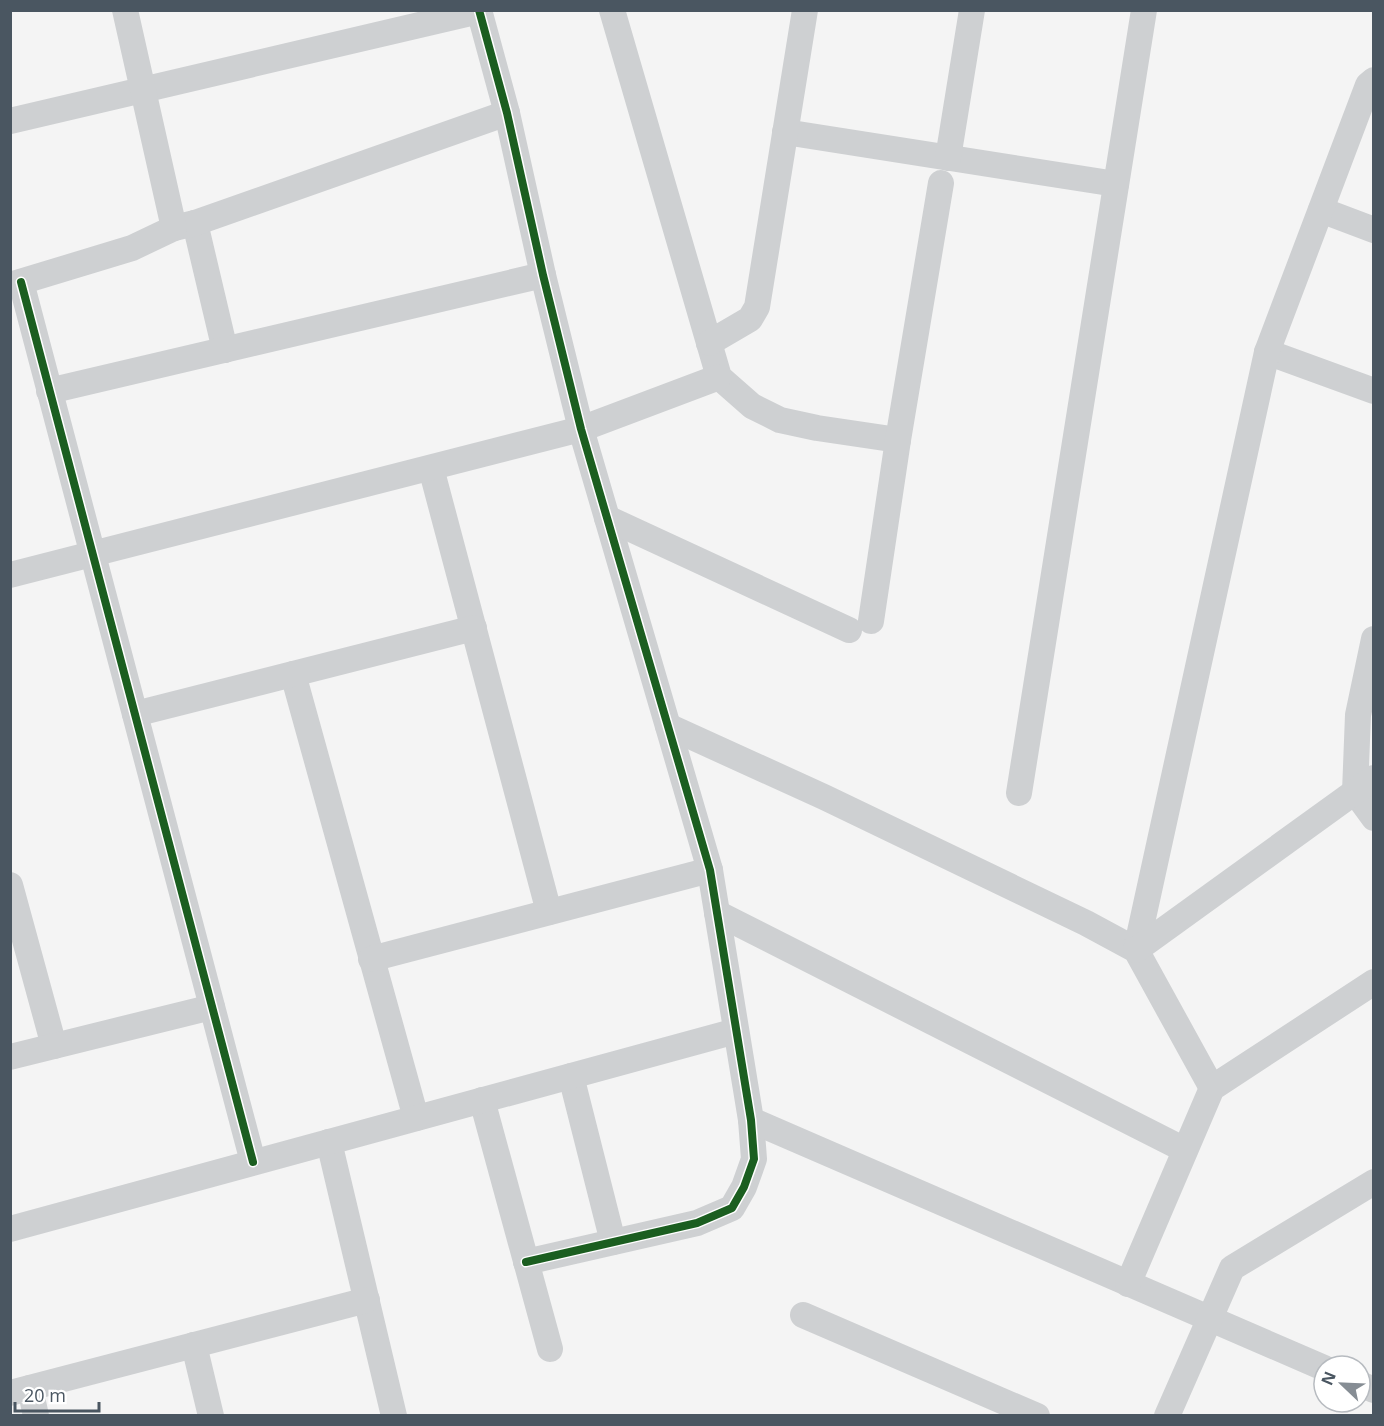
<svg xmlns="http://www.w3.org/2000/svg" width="1384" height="1426" viewBox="0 0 1384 1426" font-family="'Open Sans',sans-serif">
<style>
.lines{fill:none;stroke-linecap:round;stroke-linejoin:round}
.street{stroke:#ced0d2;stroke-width:26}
.cycleway-casing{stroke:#fff;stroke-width:11}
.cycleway{stroke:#1b5e20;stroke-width:8}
</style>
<rect width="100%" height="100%" fill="#f4f4f4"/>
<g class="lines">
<g class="street">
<polyline points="479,10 507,113 543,275 581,429 710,870 751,1120 754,1159 744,1187 732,1208 697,1223 526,1262"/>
<polyline points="612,10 719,377 752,406 780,420 817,428 898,440"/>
<polyline points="10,121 479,11"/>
<polyline points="785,132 1116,184"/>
<polyline points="948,158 972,10"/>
<polyline points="1321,210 1374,230"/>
<polyline points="195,223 225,350"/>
<polyline points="174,228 195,223 507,113"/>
<polyline points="21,282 253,1162"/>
<polyline points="10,285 132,248 174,228 125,10"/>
<polyline points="709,343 750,319 757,307 805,10"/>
<polyline points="1267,352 1374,391"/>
<polyline points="49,391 543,275"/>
<polyline points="431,468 549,912"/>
<polyline points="607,518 849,630"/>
<polyline points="10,575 581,429 719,377"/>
<polyline points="871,621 898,440 941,183"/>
<polyline points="1374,639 1358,715 1355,792 1374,818"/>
<polyline points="293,674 416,1118"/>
<polyline points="135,714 474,628"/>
<polyline points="668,726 824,797 1086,923 1136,950 1212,1088"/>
<polyline points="1019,793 1144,10"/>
<polyline points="10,885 54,1046"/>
<polyline points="717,913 1185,1150"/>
<polyline points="1136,950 1267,352 1368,85 1374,80"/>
<polyline points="1136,950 1374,778"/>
<polyline points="371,959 710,870"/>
<polyline points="10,1057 212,1007"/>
<polyline points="571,1076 613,1242"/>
<polyline points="482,1100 550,1349"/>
<polyline points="751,1120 1324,1368"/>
<polyline points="329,1142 394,1416"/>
<polyline points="10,1229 736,1031"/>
<polyline points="1128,1284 1212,1088 1374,982"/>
<polyline points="803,1315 1037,1416"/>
<polyline points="194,1345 211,1416"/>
<polyline points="1360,1384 1374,1390"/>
<polyline points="30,1388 36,1416"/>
<polyline points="10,1393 367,1300"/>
<polyline points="1167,1416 1232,1268 1374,1182"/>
</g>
<g class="cycleway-casing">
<g id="cycleway">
<polyline points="479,10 507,113 543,275 581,429 710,870 751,1120 754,1159 744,1187 732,1208 697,1223 526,1262"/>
<polyline points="21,282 253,1162"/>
</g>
</g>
<use href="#cycleway" class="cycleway"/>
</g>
<rect width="1384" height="1426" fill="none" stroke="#4a5661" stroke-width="24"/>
<g transform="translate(1342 1384) rotate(293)"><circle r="28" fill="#ffffff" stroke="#b7bbc0" stroke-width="1.5"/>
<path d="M0-4.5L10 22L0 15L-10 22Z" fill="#868d94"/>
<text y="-9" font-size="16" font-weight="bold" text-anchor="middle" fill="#4a5661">N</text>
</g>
<path d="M15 1402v9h84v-9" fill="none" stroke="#4a5661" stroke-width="3"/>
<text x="24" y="1402" font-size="18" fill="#4a5661" stroke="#ffffff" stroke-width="4.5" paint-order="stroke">20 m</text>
</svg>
